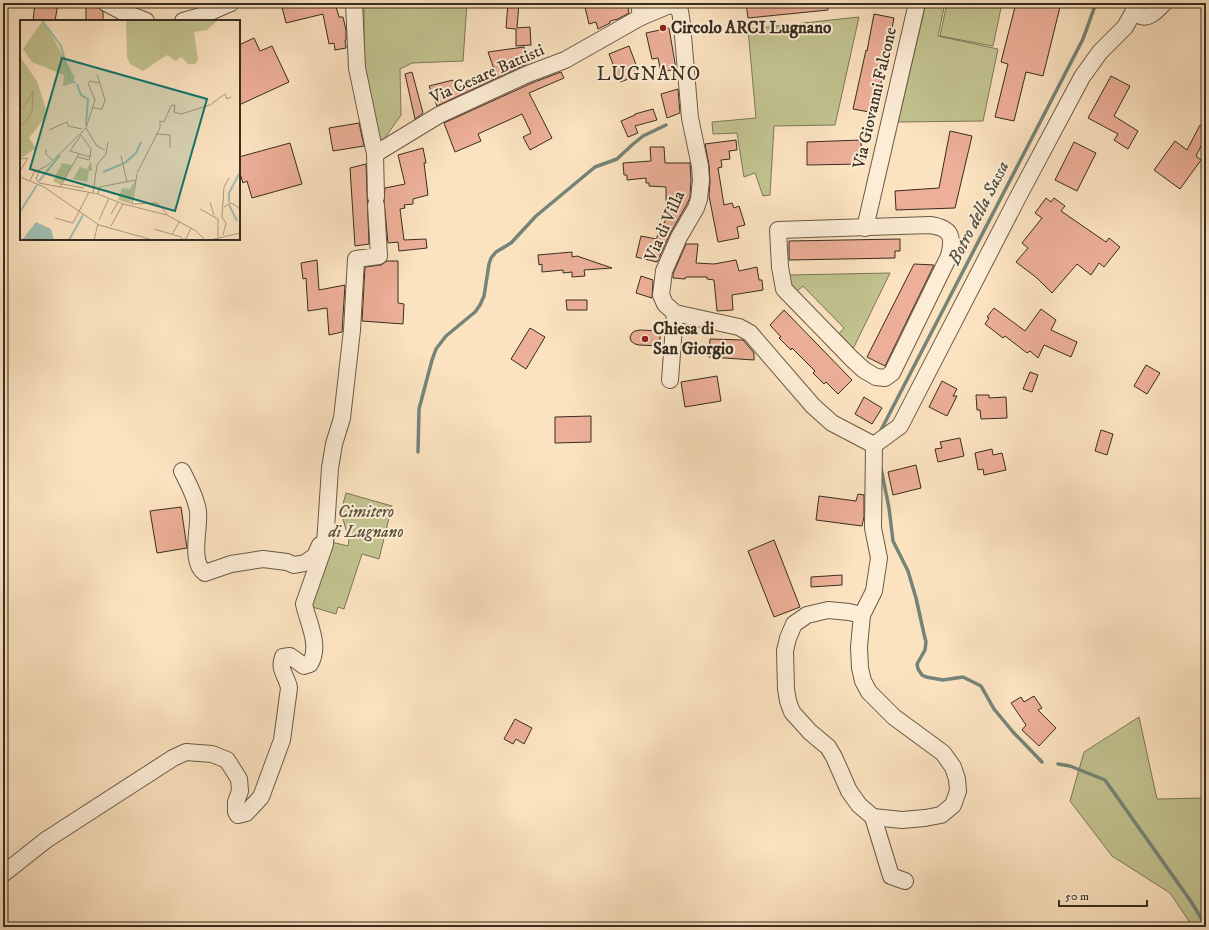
<svg xmlns="http://www.w3.org/2000/svg" width="1209" height="930" viewBox="0 0 1209 930" font-family="'IM FELL DW Pica',serif">
<style>
.green{fill:#c2c390;stroke:#7c7858}
.lines{fill:none;stroke-linecap:round;stroke-linejoin:round}
.stream{stroke:#758478;stroke-width:3.5}
.building{fill:#edaf98;stroke:#372d20}
.minor-casing{stroke:#685a48;stroke-width:18}
.minor{stroke:#fdedd6;stroke-width:16}
.poi-dot{fill:#8f2418;stroke:#fdedd6;stroke-width:1.5}
.labels{text-anchor:middle;dominant-baseline:central;stroke-width:4;stroke-linejoin:round;paint-order:stroke}
.poi-label{font-size:17px;font-weight:bold;fill:#372d20;stroke:#fdedd6;text-anchor:start}
.street-label{font-size:17px;fill:#372d20;stroke:#fdedd6}
.park-label{font-size:17px;font-style:italic;fill:#5a523c;stroke:#fdedd6}
.water-label{font-size:18px;font-style:italic;fill:#515145;stroke:#fdedd6}
.quarter-label{font-size:19px;letter-spacing:1px;fill:#372d20;stroke:#fdedd6}
.inset-river{fill:none;stroke:#9fbeb3;stroke-width:2}
.inset-road{fill:none;stroke:#ad9a80;stroke-width:1}
.view{fill:#0f766e;fill-opacity:0.15;stroke:#0f766e;stroke-width:2}
.inset-edge{fill:none;stroke:#372d20;stroke-width:2}
</style>
<rect width="100%" height="100%" fill="#fce3c0"/>
<filter id="stains"><feTurbulence type="fractalNoise" baseFrequency=".005" numOctaves="4"/><feColorMatrix values="0 0 0 0 .2 0 0 0 0 .09 0 0 0 0 .02 0 0 0 .5 -.17"/></filter>
<radialGradient id="worn" r=".72"><stop offset=".6" stop-color="#630" stop-opacity="0"/><stop offset="1" stop-color="#630" stop-opacity=".3"/></radialGradient>
<g class="green">
<polygon points="364,3 467,3 463,61 412,63 400,69 401,115 382,142 378,142 364,66"/>
<polygon points="926,3 945,3 938,36 998,49 983,121 898,122"/>
<polygon points="947,3 1002,3 993,46 940,36"/>
<polygon points="859,17 835,125 774,126 770,195 763,196 755,173 744,177 737,133 713,134 712,122 756,118 748,29"/>
<polygon points="890,273 853,349 838,335 844,328 803,286 796,292 790,285 788,275"/>
<polygon points="346,493 392,506 379,559 362,554 344,609 338,607 336,614 309,606 331,542 348,546 349,540 341,512"/>
<polygon points="1139,717 1157,799 1206,798 1206,927 1193,927 1170,893 1112,856 1070,801 1084,752"/>
</g>
<g class="lines">
<g class="stream">
<polyline points="880,432 1083,39 1096,3"/>
<polyline points="418,452 419,409 432,360 436,349 446,336 475,312 480,305 484,296 489,264 491,258 496,252 511,243 536,216 595,167 617,159 632,145 643,136 666,125"/>
<polyline points="881,468 889,508 893,541 908,571 916,598 924,634 926,642 925,650 917,664 918,669 922,675 926,677 943,680 963,677 981,686 994,709 1013,732 1042,762"/>
<polyline points="1058,764 1070,766 1105,780 1190,900 1206,926"/>
</g>
</g>
<g class="building">
<polygon points="35,3 58,3 55,21 33,21"/>
<polygon points="281,3 335,3 339,17 343,17 346,30 346,40 345,40 346,48 335,50 334,43 329,44 323,14 286,23"/>
<polygon points="508,3 519,3 517,28 530,27 531,45 516,46 516,29 506,28"/>
<polygon points="584,3 627,3 629,13 618,19 610,21 610,23 598,29 596,22 589,24"/>
<polygon points="746,3 828,3 828,10 748,18"/>
<polygon points="1016,3 1061,3 1043,76 1026,72 1014,121 995,117 1008,64 1001,62"/>
<polygon points="86,7 98,7 103,12 103,21 86,21"/>
<polygon points="874,14 894,18 875,113 853,109 866,50 867,51"/>
<polygon points="669,28 676,69 661,72 658,58 652,59 646,33"/>
<polygon points="254,38 260,51 272,46 289,82 239,105 239,45"/>
<polygon points="629,46 640,75 620,82 609,54"/>
<polygon points="524,47 527,64 437,106 429,86 453,80 455,89 495,72 488,52"/>
<polygon points="412,72 423,113 415,119 405,74"/>
<polygon points="561,72 564,78 529,93 552,138 530,150 523,137 531,133 522,114 478,134 481,141 455,152 444,123 532,83"/>
<polygon points="1111,76 1130,86 1114,116 1138,131 1128,149 1114,140 1118,134 1088,118"/>
<polygon points="678,89 680,113 667,118 661,94"/>
<polygon points="653,109 657,120 635,126 638,133 628,137 621,121 635,115 635,114"/>
<polygon points="359,123 364,146 333,151 329,128"/>
<polygon points="1200,125 1206,128 1206,136 1196,156 1201,160 1180,189 1154,170 1175,141 1187,150"/>
<polygon points="950,131 972,136 955,208 896,210 895,191 939,188"/>
<polygon points="736,140 737,150 729,151 730,159 721,160 722,167 718,168 724,205 732,203 734,208 739,206 745,225 737,227 739,238 718,242 709,196 710,181 709,165 705,144"/>
<polygon points="861,140 862,164 807,165 807,142"/>
<polygon points="1074,142 1096,153 1077,191 1055,180"/>
<polygon points="290,143 302,184 252,198 247,181 243,183 239,170 239,157"/>
<polygon points="650,147 664,147 665,163 690,163 691,180 690,197 687,204 671,232 657,262 636,257 641,236 656,239 667,217 667,204 666,204 666,187 649,186 649,183 646,183 646,178 627,180 627,175 624,175 623,163 651,161"/>
<polygon points="423,148 426,163 424,163 428,195 413,199 413,204 404,205 405,208 400,209 404,240 426,239 427,248 399,251 398,242 388,243 384,201 385,188 405,184 398,155"/>
<polygon points="366,164 369,244 355,246 350,168"/>
<polygon points="1046,198 1051,202 1054,198 1065,206 1061,211 1106,242 1109,238 1120,247 1104,267 1099,263 1091,275 1077,264 1052,293 1037,278 1016,262 1028,248 1022,243 1042,218 1035,213"/>
<polygon points="900,239 900,251 895,251 895,258 789,260 789,241"/>
<polygon points="686,244 698,244 696,263 714,264 736,260 739,271 757,267 759,280 762,280 763,290 732,295 733,310 717,311 714,280 707,279 707,277 686,277 685,279 673,278 673,274"/>
<polygon points="572,252 572,257 577,256 612,268 584,270 585,276 572,277 572,272 563,273 563,270 542,272 542,264 539,265 538,255"/>
<polygon points="317,260 319,290 345,285 342,332 329,335 327,308 308,311 306,278 303,279 301,263"/>
<polygon points="387,261 398,261 398,303 404,304 403,324 362,321 365,267 381,265"/>
<polygon points="914,264 934,265 885,366 867,357"/>
<polygon points="641,276 653,280 652,298 636,293"/>
<polygon points="566,300 587,300 587,310 567,310"/>
<polygon points="994,308 1025,331 1041,309 1056,320 1051,330 1077,342 1071,357 1044,345 1038,358 1030,351 1027,353 1005,336 1003,338 985,324 989,318 987,317"/>
<polygon points="784,310 852,380 838,394 826,382 824,384 813,373 815,371 792,348 791,350 779,338 781,337 770,325"/>
<polygon points="530,328 545,337 526,369 511,359"/>
<polygon points="640,330 660,331 660,346 639,345 635,344 631,341 630,337 632,333 635,331"/>
<polygon points="710,339 743,340 754,353 754,360 709,357"/>
<polygon points="1146,365 1160,373 1147,394 1134,386"/>
<polygon points="1030,372 1038,375 1032,392 1023,389"/>
<polygon points="717,376 721,401 685,407 681,382"/>
<polygon points="942,381 957,389 953,396 957,396 947,416 929,407"/>
<polygon points="976,395 989,395 989,398 1006,397 1007,418 981,419 980,410 977,410"/>
<polygon points="864,397 882,408 872,424 855,414"/>
<polygon points="591,416 591,442 555,443 555,417"/>
<polygon points="1101,430 1113,434 1107,455 1095,451"/>
<polygon points="960,438 964,456 938,462 935,449 942,448 940,442"/>
<polygon points="992,449 993,455 1002,453 1006,470 984,475 983,469 978,470 975,453"/>
<polygon points="916,465 921,488 893,495 888,472"/>
<polygon points="858,494 864,495 864,517 862,526 816,520 819,496 856,501"/>
<polygon points="181,507 187,548 157,553 150,511"/>
<polygon points="774,540 800,607 774,617 748,551"/>
<polygon points="842,575 842,585 811,587 811,577"/>
<polygon points="1034,696 1042,708 1038,710 1056,728 1039,746 1022,730 1026,725 1011,703 1021,697 1024,702"/>
<polygon points="515,719 532,728 524,744 516,739 513,744 504,739"/>
</g>
<g class="lines">
<g class="minor-casing">
<g id="minor">
<polyline points="106,3 123,12 146,21"/>
<polyline points="354,3 357,68 375,154 376,197"/>
<polyline points="672,3 680,11 682,24 690,118 700,166 701,180 699,199 696,208 679,237 664,271 661,295 665,304 675,313 739,327 750,333 813,406 832,423 874,445"/>
<path d="M1134,3C1134,8 1135,12 1139,15C1148,21 1158,9 1164,3"/>
<polyline points="641,17 672,4"/>
<polyline points="183,21 201,16 231,3"/>
<polyline points="375,154 439,115 528,74 565,60 641,17 639,3"/>
<path d="M930,225C951,228 954,236 949,256L892,373L885,378L876,377L864,370L852,359L784,289L780,267L778,230Z"/>
<polyline points="865,228 917,3"/>
<polyline points="670,380 675,313"/>
<polyline points="874,445 900,426 1017,199 1082,77 1100,52 1125,27 1133,13 1134,8"/>
<path d="M182,471C188,483 196,497 198,511C200,528 189,562 205,573L231,564L263,559L287,562L294,565L305,563L315,556L320,545"/>
<polyline points="862,615 849,612 828,610 807,615 794,624 788,638 785,651 786,689 788,701 792,712 810,732 828,747 834,757 849,791 859,805 873,817 891,876 905,881"/>
<polyline points="873,817 902,820 925,818 941,815 953,805 958,791 957,779 953,767 943,753 894,717 869,692 863,681 860,668 859,647 862,615 874,591 879,558 873,528 874,445"/>
<path d="M3,874L46,840L173,758L186,752L212,754L227,760L239,779L240,791L236,802V812L238,815L246,813L261,797L282,740L289,688C287,676 278,670 283,657L290,656L304,666L310,664C321,645 308,623 304,604L325,544L330,468L334,444L342,418L352,330L356,259L379,256L376,205"/>
</g>
</g>
<use href="#minor" class="minor"/>
</g>
<g class="poi-dot">
<circle cx="663" cy="28" r="4"/>
<circle cx="645" cy="339" r="4"/>
</g>
<g class="labels">
<g class="poi-label">
<text x="671" y="28">Circolo ARCI Lugnano</text>
<text x="653" y="329">Chiesa di<tspan x="653" dy="20">San Giorgio</tspan></text>
</g>
<g class="street-label">
<text transform="translate(487 74) rotate(-24)">Via Cesare Battisti</text>
<text transform="translate(875 98) rotate(-77)">Via Giovanni Falcone</text>
<text transform="translate(665 226) rotate(-66)">Via di Villa</text>
</g>
<g class="park-label">
<text x="366" y="512">Cimitero<tspan x="366" dy="20">di Lugnano</tspan></text>
</g>
<g class="water-label">
<text transform="translate(979 213) rotate(-63)">Botro della Sassa</text>
</g>
<g class="quarter-label">
<text x="649" y="74">LUGNANO</text>
</g>
</g>
<g transform="translate(20 20)">
<rect width="220" height="220" fill="#fce3c0"/>
<path d="M23,0L51,50L55,58L51,64L43,66L44,55L12,42L3,29ZM106,0H198L187,10L174,12L178,40L175,44H168L161,37L156,41L147,35L123,51L110,44L107,37ZM0,37L17,61L26,89L24,99L9,118L16,128L0,139ZM71,141L72,150H74L69,151L67,162L53,159L60,147L67,149ZM42,143L52,145L41,165L33,161ZM115,161L111,184L98,180L102,168L110,169Z" fill="#c2c390"/>
<path d="M16,202L31,209L34,220H2Z" fill="#9fbeb3"/>
<path class="inset-river" d="M22,0L41,26L50,59L55,63M57,64L61,75L68,79L66,105M83,152L105,143L116,133L121,122M19,161L40,135M209,182V173L219,154M209,185L217,201M0,192L17,165M49,220L63,195"/>
<path class="inset-road" d="M73,88L82,89L85,80L77,54M0,90L8,81L13,71L12,91L6,102L0,105M66,108L75,80L68,63L70,61L79,63M66,108L77,126L85,130M29,110L47,102L48,106L62,109M136,114L150,115V128M61,115L71,129L70,137L50,131ZM26,129V134L32,140M101,136L107,162M58,137L69,140L70,137M0,139L8,138L0,151M19,150L28,145L66,108M19,152L16,159L19,163L78,174L103,184L147,195L176,211L185,220M117,153L140,108V101L144,102L151,86L155,85L154,92L161,94L190,85L205,74L207,79L211,77M0,157L24,167L79,205L133,220M10,161L14,152L20,151M42,164L64,168M40,167L59,134M73,173L77,145L86,134L88,122M78,174L79,167L116,160M190,182L194,195M113,184L137,183L147,194M112,185L117,154M204,187L210,183L213,184L219,188L220,195M180,189L198,199V217M91,194L98,182M35,198L53,203L69,172M79,200L89,178M91,206L103,184M134,209L161,217L162,220M152,214L160,201M203,215L206,203L202,197L204,167L209,158M163,219H166L171,208M74,220L78,204M190,220L220,213"/>
<path class="view" d="M42,38L187,79L155,191L10,149Z"/>
<rect width="220" height="220" class="inset-edge"/>
</g>
<rect width="1209" height="930" fill="none" stroke="#fce3c0" stroke-width="16"/>
<rect x="4" y="4" width="1201" height="922" fill="none" stroke="#372d20" stroke-width="2"/>
<rect x="8" y="8" width="1193" height="914" fill="none" stroke="#372d20"/>
<path d="M1059 900v6h88v-6" fill="none" stroke="#372d20" stroke-width="2"/>
<text x="1065" y="900" font-size="12" fill="#372d20" stroke="#fdedd6" stroke-width="3" paint-order="stroke">50 m</text>
<rect width="100%" height="100%" filter="url(#stains)"/>
<rect width="100%" height="100%" fill="url(#worn)"/>
</svg>
